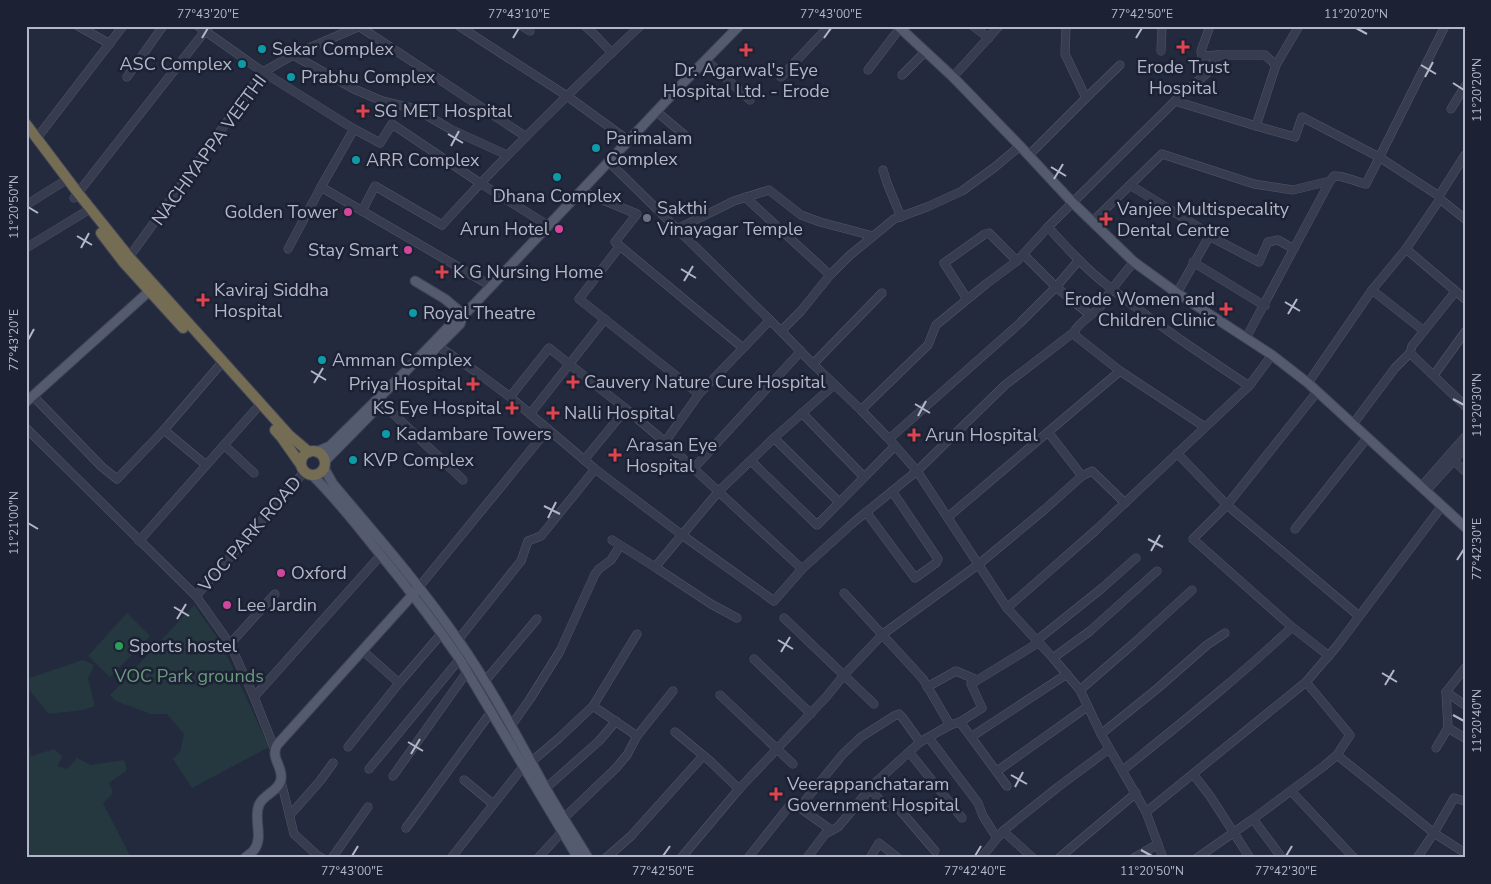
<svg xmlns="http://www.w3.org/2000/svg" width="1491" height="884" viewBox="0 0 1491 884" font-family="'Nunito Sans',sans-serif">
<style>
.green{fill:#25373f}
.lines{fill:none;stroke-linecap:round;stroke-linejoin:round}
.minor-casing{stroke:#525769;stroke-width:9}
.major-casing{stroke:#404557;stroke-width:11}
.highway-casing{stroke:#3f4456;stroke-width:12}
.minor{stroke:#373c4e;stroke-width:8}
.major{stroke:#555b6e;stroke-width:9}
.highway{stroke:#746d54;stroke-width:10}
.ticks{fill:none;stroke:#b3b8c9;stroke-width:2}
.health-dot{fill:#e0444e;stroke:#1c2133;stroke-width:2}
.culture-dot{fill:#0f9aa8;stroke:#1c2133;stroke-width:2}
.hotel-dot{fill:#d1479c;stroke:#1c2133;stroke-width:2}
.worship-dot{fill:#6b7280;stroke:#1c2133;stroke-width:2}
.leisure-dot{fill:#2e9e5b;stroke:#1c2133;stroke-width:2}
.labels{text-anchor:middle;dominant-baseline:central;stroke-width:5;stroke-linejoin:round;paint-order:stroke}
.poi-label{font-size:18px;fill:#b3b8c9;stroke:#1c2133;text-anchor:start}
.street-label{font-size:18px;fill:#b3b8c9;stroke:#1c2133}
.park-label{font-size:18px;fill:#6a9a7e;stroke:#1c2133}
.neatline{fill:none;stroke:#b3b8c9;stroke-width:2}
.ticks-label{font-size:12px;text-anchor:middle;fill:#b3b8c9}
</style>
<rect width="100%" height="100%" fill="#232a3e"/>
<g class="green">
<polygon points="194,605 221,643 269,747 192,788 173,759 180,752 184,734 167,714 151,714 116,701 110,695"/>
<polygon points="127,613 150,636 110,677 88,656"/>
<polygon points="83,660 94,665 88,679 95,706 83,710 49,714 30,691 28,736 31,756 54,749 62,756 58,766 67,769 77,758 91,765 124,760 127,770 109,783 113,793 103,803 131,858 26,858 26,679"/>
</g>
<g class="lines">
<g class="minor-casing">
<g id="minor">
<polyline points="78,26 110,44"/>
<polyline points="198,26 263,72 354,129 380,143 392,124 480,183 549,226"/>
<polyline points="459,26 567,96 629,141"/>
<polyline points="522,26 530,31"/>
<polyline points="585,26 596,36 612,53"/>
<polyline points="973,26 989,38"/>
<polyline points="360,27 525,136"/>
<polyline points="1161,51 1162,26"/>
<polyline points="293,55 354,89 382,101 416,109 450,129 507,155"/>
<polyline points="1218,55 1265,55 1276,65"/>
<polyline points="706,60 750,100"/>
<polyline points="868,70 900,28"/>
<polyline points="902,75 926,51"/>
<polyline points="127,77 163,26"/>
<polyline points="781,77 829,26"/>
<polyline points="953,77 999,26"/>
<polyline points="1086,98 1120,65"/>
<polyline points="1175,101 1207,73 1218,55 1202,56 1201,51 1210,26"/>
<polyline points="1451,109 1465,86"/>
<polyline points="656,111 688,138"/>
<polyline points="1256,126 1295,137 1302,117 1379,157 1439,196 1440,199 1406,249 1372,290 1308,383"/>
<polyline points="37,138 123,26"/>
<polyline points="1029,155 1086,98 1065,54 1066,26"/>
<polyline points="608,161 781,331 813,364 861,410 889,439 917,471 1007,608 1053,658 1080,690 1101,734 1146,812 1163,858"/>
<polyline points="883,170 887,183 901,217"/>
<path d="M1330,181L1334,176C1344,175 1355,182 1366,184L1445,26"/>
<polyline points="1130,185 1208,233 1211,237 1259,262 1268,242 1278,240 1294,249"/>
<polyline points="321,187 491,286"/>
<polyline points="581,191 637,214 615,242 743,348"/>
<polyline points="1439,196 1465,155"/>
<polyline points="745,197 830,275"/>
<polyline points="74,198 209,26"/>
<polyline points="1440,199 1465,219"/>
<polyline points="26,205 63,182"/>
<path d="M362,211L375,186L442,225C505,155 572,90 640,26"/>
<polyline points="1092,222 1162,154 1254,184 1293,190 1330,181 1246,338"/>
<polyline points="1048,227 1175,101 1256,126 1276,65 1299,26"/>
<polyline points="677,229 734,201 769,190 801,215 820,222 873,236"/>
<polyline points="620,246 579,299 699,394 770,320"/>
<polyline points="26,248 85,212"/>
<polyline points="288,249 321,187 354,129"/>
<polyline points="1406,249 1465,299"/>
<polyline points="1024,255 1056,287 1090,315"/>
<polyline points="127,260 263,72 293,55 360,26"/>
<polyline points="1193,262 1265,306"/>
<polyline points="1372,290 1424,331"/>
<polyline points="1177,293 1210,235"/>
<polyline points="967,299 944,263 985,234 989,233 1017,261"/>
<polyline points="781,331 801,311 830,275 849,256 894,219 927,207 962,191 995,167 1020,146"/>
<polyline points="1074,332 1077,337 1120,371 1205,427"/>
<path d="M435,344L478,373L510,397L595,469L682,535L774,601L802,569L854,522L917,471L1005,385L1074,332C1080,321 1093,315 1101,306C1105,301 1108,294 1112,289C1119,280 1126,271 1134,262"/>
<polyline points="1410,353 1465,406"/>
<polyline points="813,364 882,293"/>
<polyline points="1434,375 1465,332"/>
<polyline points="1317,392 1227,505 1193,539 1292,627 1329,656"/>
<polyline points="33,396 102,467 117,479 164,430 219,366"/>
<polyline points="510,397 549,348 626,409"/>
<polyline points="382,403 463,480"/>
<path d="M861,410L928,345L936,325L986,284L1017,261L1048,227C1067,248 1086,269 1108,286C1153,322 1201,354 1249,386"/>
<polyline points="802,413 864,477"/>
<polyline points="530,414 605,319"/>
<polyline points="1353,424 1395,368 1410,353 1412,346 1455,292"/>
<polyline points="26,428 196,596 230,644 254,697"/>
<polyline points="164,430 206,465"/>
<polyline points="1048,432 1120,371"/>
<polyline points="774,438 839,502"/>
<polyline points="889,439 1020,323 1056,287 1079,260"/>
<polyline points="665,442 802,569"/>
<polyline points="224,445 254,473"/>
<polyline points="1177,453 1227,505 1359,616"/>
<polyline points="584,460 626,409 665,442 699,394"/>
<polyline points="751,461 817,525 895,446"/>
<polyline points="1454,461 1465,471"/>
<polyline points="694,468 801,351"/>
<polyline points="1082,476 1092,471 1125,503"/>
<polyline points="1421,487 1465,437"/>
<polyline points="1426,491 1465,448"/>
<polyline points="866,512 915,578 936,563 938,559 892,491"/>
<polyline points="1295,529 1368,437"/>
<polyline points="612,540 655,567"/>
<polyline points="139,541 256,409"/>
<polyline points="419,587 548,429"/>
<polyline points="844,593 923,679 950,725"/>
<polyline points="196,596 304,472"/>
<polyline points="1007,608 1096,530 1233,401 1249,386 1272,355"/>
<polyline points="737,618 711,604 655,567 719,491 774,438 834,385"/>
<polyline points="784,618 874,704"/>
<polyline points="458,640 521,561 528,541 541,536 595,469"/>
<polyline points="1036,641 1101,589 1136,558"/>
<polyline points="230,644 275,594"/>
<polyline points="362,650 399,683"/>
<polyline points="1053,658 1090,631 1157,571"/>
<polyline points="754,659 811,714"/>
<polyline points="485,681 537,619"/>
<polyline points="927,687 956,671 977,680"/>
<polyline points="1080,690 1133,644 1192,590"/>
<polyline points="1446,692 1465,668"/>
<polyline points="720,695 793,764"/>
<polyline points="593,706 637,736"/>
<polyline points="960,722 1007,786"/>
<polyline points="511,726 530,699 560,651 595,574 599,569 611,560 620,546"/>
<polyline points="1448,728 1465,738"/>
<polyline points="675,732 710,761 739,789"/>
<polyline points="1101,734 1158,688 1207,645 1225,633"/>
<polyline points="971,737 1067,674"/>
<polyline points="929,738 978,803 983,816 997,838"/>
<polyline points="348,747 399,683 442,633"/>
<polyline points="1436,748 1448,728 1446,692 1465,705"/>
<polyline points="275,750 254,697 381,555"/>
<polyline points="910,753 962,818"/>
<polyline points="1337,755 1434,833 1454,798 1465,801"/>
<polyline points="531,762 558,739 593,706 637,634"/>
<polyline points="369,769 463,655"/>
<path d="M1123,770C1180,724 1238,678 1292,627"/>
<polyline points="997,771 1087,707"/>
<polyline points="1193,774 1210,796 1250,858"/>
<polyline points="393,776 467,672"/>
<polyline points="464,780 493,804"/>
<polyline points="281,781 294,834 317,855 322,858"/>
<polyline points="546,788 599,741 616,721"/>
<path d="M871,789C875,794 880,803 887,805C893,806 894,805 899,809L935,851"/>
<polyline points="1291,791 1354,858"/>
<polyline points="799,808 843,754 861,737 894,716 899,714 902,717 920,742"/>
<polyline points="1146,812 1306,682 1337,646 1442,506"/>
<polyline points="290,815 320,781 333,763"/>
<polyline points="564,818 616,768 627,755 637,736 673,691"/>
<polyline points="1253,819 1282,858"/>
<polyline points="406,828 491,712"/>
<polyline points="1003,831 1033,858"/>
<polyline points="332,858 368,807"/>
<polyline points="451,858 523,767"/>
<polyline points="538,858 562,832"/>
<polyline points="606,858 631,836 703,756"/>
<polyline points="681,858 739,789 827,696 844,675 883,634 979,564 1044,510 1082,476 1048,432 948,517"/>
<polyline points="748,858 790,805 796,805 831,830"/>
<polyline points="807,858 825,834 838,827 875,783 920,742 950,725 960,722 982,708 971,684 1038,643"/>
<polyline points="870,858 879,843 898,858"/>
<polyline points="981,858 1003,831 1058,787 1109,749"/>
<polyline points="1059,858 1136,793"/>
<polyline points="1134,858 1158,844"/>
<polyline points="1197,858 1253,819 1324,766 1337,755 1350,735 1306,682"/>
<polyline points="1417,858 1434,833 1465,853"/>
</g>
</g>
<g class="major-casing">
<g id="major">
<polyline points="898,26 953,77 1020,146 1072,202 1134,262 1177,293 1272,355 1308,383 1465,527"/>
<polyline points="415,281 445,299 464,315"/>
<polyline points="428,356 460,324 463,315"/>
<polyline points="26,402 155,286"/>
<polyline points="316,452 330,446 404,373 455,320 464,315 682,84 739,26"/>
<polyline points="325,461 380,405"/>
<path d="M324,468L333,484C376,535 420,585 458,640C491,687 517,737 545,787C558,811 574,834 588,858"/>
<path d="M312,475C337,499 358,527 380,554C408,588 434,622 459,658L578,858"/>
<path d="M245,858C248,855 252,853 254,850C264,837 253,819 259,805C263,794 280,791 281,779C283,766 270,758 277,745L416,591"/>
</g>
</g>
<g class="highway-casing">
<g id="highway">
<polyline points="26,124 78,193 130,258 289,435 309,452"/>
<polyline points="101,233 124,263 183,328"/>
<polyline points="275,430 282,438 301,465"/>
<circle cx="313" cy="463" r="12"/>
</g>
</g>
<use href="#minor" class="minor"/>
<use href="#major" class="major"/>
<use href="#highway" class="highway"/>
</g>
<path class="ticks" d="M1356,28L1367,34M202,38L208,28M513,38L519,28M824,38L831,28M1136,38L1142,28M1421,65L1436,74M1425,77L1433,62M1453,83L1464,90M448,134L463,143M451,146L459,131M1051,167L1066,176M1054,179L1063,164M28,207L38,213M77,236L92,245M81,248L89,233M681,269L696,278M684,281L693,266M1285,302L1300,311M1288,314L1297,299M28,340L34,329M311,371L326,380M314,383L323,368M1453,399L1464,405M915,404L930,413M918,416L926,401M544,506L560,514M548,518L556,502M28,523L38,529M1148,539L1163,547M1151,551L1160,535M1457,560L1464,549M174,607L189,616M177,619L186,604M778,640L793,649M781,652L790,637M1382,673L1397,682M1385,685L1394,670M1453,715L1464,721M408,742L423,751M411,754L420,739M1011,775L1027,784M1015,787L1023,772M1141,850L1152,856M352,856L358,846M663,856L670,846M975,856L981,846M1286,856L1292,846"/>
<g class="health-dot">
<path d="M1180.5 39.5h5v5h5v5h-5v5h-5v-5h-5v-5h5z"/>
<path d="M743.5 42.5h5v5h5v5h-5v5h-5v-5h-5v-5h5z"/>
<path d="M360.5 103.5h5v5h5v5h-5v5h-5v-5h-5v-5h5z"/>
<path d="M1103.5 211.5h5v5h5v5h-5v5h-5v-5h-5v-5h5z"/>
<path d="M439.5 264.5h5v5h5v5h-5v5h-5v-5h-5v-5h5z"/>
<path d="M200.5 292.5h5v5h5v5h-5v5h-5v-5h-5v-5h5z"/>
<path d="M1223.5 301.5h5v5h5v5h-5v5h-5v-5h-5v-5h5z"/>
<path d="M570.5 374.5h5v5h5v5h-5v5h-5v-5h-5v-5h5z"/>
<path d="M470.5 376.5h5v5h5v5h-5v5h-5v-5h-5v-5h5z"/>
<path d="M509.5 400.5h5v5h5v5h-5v5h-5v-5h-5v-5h5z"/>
<path d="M550.5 405.5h5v5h5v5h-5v5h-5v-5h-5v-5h5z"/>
<path d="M911.5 427.5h5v5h5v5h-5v5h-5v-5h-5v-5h5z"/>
<path d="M612.5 447.5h5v5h5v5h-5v5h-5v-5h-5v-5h5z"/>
<path d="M773.5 786.5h5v5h5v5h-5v5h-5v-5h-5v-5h5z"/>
</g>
<g class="culture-dot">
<circle cx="262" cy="49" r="5"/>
<circle cx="242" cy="64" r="5"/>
<circle cx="291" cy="77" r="5"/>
<circle cx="596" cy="148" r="5"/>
<circle cx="356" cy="160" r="5"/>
<circle cx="557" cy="177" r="5"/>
<circle cx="413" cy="313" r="5"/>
<circle cx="322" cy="360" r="5"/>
<circle cx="386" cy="434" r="5"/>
<circle cx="353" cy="460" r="5"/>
</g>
<g class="hotel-dot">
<circle cx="348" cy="212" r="5"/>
<circle cx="559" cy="229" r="5"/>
<circle cx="408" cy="250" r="5"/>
<circle cx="281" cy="573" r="5"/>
<circle cx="227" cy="605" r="5"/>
</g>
<circle class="worship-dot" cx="647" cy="218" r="5"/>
<circle class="leisure-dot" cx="119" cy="646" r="5"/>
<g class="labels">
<g class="poi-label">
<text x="272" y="49">Sekar Complex</text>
<text x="232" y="64" text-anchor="end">ASC Complex</text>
<text x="1183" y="67" text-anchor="middle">Erode Trust<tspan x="1183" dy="21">Hospital</tspan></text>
<text x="746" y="70" text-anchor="middle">Dr. Agarwal's Eye<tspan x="746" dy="21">Hospital Ltd. - Erode</tspan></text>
<text x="301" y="77">Prabhu Complex</text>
<text x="374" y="111">SG MET Hospital</text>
<text x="606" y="138">Parimalam<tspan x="606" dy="21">Complex</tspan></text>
<text x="366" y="160">ARR Complex</text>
<text x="557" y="196" text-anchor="middle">Dhana Complex</text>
<text x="657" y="208">Sakthi<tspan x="657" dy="21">Vinayagar Temple</tspan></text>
<text x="1117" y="209">Vanjee Multispecality<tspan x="1117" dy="21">Dental Centre</tspan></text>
<text x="338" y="212" text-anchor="end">Golden Tower</text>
<text x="549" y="229" text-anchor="end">Arun Hotel</text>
<text x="398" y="250" text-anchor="end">Stay Smart</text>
<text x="453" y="272">K G Nursing Home</text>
<text x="214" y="290">Kaviraj Siddha<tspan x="214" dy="21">Hospital</tspan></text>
<text x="1215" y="299" text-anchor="end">Erode Women and<tspan x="1215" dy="21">Children Clinic</tspan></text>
<text x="423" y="313">Royal Theatre</text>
<text x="332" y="360">Amman Complex</text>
<text x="584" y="382">Cauvery Nature Cure Hospital</text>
<text x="462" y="384" text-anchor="end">Priya Hospital</text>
<text x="501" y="408" text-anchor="end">KS Eye Hospital</text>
<text x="564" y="413">Nalli Hospital</text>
<text x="396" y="434">Kadambare Towers</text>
<text x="925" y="435">Arun Hospital</text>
<text x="626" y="445">Arasan Eye<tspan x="626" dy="21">Hospital</tspan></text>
<text x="363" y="460">KVP Complex</text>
<text x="291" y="573">Oxford</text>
<text x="237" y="605">Lee Jardin</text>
<text x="129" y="646">Sports hostel</text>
<text x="787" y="784">Veerappanchataram<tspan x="787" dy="21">Government Hospital</tspan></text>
</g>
<g class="street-label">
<text transform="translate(209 150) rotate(-54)">NACHIYAPPA VEETHI</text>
<text transform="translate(250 534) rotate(-49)">VOC PARK ROAD</text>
</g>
<g class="park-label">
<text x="189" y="676">VOC Park grounds</text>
</g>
</g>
<rect width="1491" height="884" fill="none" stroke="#1c2133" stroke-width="55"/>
<rect x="28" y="28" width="1436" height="828" class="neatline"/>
<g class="ticks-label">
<text x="208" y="18">77°43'20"E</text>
<text x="519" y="18">77°43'10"E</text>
<text x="831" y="18">77°43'00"E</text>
<text x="1142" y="18">77°42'50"E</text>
<text x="1356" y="18">11°20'20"N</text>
<text transform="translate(1477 90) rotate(-90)" y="4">11°20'20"N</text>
<text transform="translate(14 207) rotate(-90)" y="4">11°20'50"N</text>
<text transform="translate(14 340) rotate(-90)" y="4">77°43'20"E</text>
<text transform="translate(1477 405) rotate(-90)" y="4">11°20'30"N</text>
<text transform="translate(14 523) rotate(-90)" y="4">11°21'00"N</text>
<text transform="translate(1477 549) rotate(-90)" y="4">77°42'30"E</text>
<text transform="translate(1477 721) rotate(-90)" y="4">11°20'40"N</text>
<text x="352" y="875">77°43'00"E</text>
<text x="663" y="875">77°42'50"E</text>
<text x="975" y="875">77°42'40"E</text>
<text x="1152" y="875">11°20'50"N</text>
<text x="1286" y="875">77°42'30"E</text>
</g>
</svg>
